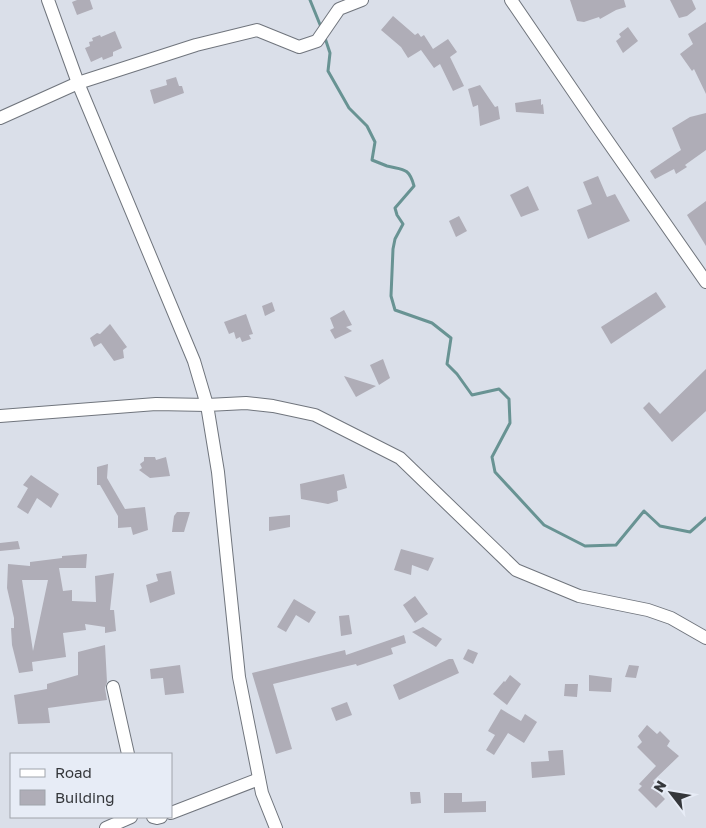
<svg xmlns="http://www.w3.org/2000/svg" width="706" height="828" viewBox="0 0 706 828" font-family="'Golos Text',sans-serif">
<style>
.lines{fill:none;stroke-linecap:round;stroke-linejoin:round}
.stream{stroke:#689393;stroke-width:3}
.building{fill:#afadb7;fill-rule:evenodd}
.minor-casing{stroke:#70757d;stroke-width:14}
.minor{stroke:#fff;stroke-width:12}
</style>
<rect width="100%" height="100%" fill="#dadfe9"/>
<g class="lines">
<g class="stream">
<polyline points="310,0 321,27"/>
<path d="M325,38L330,53L328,71L349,108L367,126L375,142L372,160C377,162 382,164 387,166C403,170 409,167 414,186L395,208L397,215L403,224L395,239L393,249L391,296L395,310L432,323L451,338L447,364L457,374L472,395L499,389L509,399L510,423L492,457L495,472L544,525L585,546L616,545L644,511L660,526L690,532L706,518"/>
</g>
</g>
<g class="building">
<polygon points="77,0 90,0 93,9 77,15 72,2"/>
<polygon points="570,0 624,0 626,7 616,10 600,19 599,17 584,22 577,21"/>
<polygon points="670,0 692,0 696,9 687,16 679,18"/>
<polygon points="393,16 415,35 418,33 421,37 424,35 433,49 448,39 457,52 450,57 464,86 453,91 440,64 434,68 421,50 408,58 401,47 381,30"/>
<polygon points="706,22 706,94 694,69 692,71 680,54 693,44 688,34"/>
<polygon points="628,27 638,41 623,53 616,41 621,37 619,34"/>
<polygon points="115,31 122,48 113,52 113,56 103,60 102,57 91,62 85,48 90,46 89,42 93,41 92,38 100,35 101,37"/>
<polygon points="176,77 179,86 182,86 184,93 154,104 150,90 167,85 166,80"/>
<polygon points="480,85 495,107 498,106 500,119 480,126 478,105 473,107 468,89"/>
<polygon points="541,99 541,105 543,104 544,114 516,112 515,103"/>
<polygon points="706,113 706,150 685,165 687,167 676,174 674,169 655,179 650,171 681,150 672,128 690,117"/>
<polygon points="598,176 607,197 615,194 630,221 588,239 577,210 592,204 583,182"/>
<polygon points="528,186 539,210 521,217 510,195"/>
<polygon points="706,201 706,246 687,215"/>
<polygon points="459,216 467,231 456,237 449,221"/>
<polygon points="656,292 666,307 611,344 601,327"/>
<polygon points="272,302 275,311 265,316 262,306"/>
<polygon points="344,310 352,325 346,327 352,331 335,339 330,330 334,328 330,318"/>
<polygon points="246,314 253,334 249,335 251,339 242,342 240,337 236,339 234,332 229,334 224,322"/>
<polygon points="110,324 127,347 123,350 124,358 114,361 101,343 94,347 90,338 97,333 100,334"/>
<polygon points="383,359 390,378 379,385 370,365"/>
<polygon points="706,369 706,411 672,442 643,408 649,402 660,414"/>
<polygon points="344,376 376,386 356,397"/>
<polygon points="144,457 155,457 156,460 166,457 170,476 150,478 139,470 142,468 140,464 144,461"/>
<polygon points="108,464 107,478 125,509 145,507 148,530 133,535 131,527 118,528 118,516 100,485 97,485 97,467"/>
<polygon points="344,474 347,488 337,491 338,501 328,504 301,499 300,484"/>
<polygon points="31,475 59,494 51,508 37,498 28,514 17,507 28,488 23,485"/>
<polygon points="177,512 190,512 184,532 172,532 174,516"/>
<polygon points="290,515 290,527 269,531 269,517"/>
<polygon points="18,541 20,549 0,551 0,543"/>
<polygon points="401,549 434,558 428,571 412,565 411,575 394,570"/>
<path d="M87,554L86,568H59L63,591L72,590V601L96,602L95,576L114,573L110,610H114L116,631L105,633V627L85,624L86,630L63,633L66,657L32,662L33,671L19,673L12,645L11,628H14V618L7,588L8,564L30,566V562L62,558V556ZM22,580H48L33,651Z"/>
<polygon points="171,571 175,594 150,603 146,585 158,581 156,574"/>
<polygon points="415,596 428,614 415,623 403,605"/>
<polygon points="294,599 316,612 309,623 296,615 286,632 277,627"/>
<polygon points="349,615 352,634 341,636 339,616"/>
<polygon points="423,627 442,639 436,647 412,632"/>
<polygon points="404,635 406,643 391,648 393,654 357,666 356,664 273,684 292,749 276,754 252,673 345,650 346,655"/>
<polygon points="105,645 107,682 105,688 107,700 48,708 50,723 18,724 14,695 47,689 47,684 78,675 78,652"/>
<polygon points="468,649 478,653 473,664 463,659"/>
<polygon points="449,659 453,659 459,673 399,700 393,685"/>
<polygon points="180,665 184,693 165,695 163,678 151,679 150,669"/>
<polygon points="629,665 639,666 636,678 625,677"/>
<polygon points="510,675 521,684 507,705 493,694 504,681 505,682"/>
<polygon points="589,675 612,678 611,692 589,691"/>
<polygon points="565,684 578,684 577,697 564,696"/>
<polygon points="347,702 352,715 336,721 331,708"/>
<polygon points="501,709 521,721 525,714 537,722 524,743 508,733 494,755 486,750 495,735 488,731"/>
<polygon points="647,725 657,734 660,731 670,741 667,746 679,756 653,781 657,785 654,788 665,799 656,808 638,790 642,786 639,784 656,766 637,747 642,742 638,736"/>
<polygon points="563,750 565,775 532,778 531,762 549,761 548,751"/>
<polygon points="410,792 420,792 421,803 411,804"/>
<polygon points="444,793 462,793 462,802 486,801 486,812 444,813"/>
</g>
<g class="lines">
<g class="minor-casing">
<g id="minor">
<polyline points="511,0 595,123 706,282"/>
<polyline points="0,118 78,83 196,45 257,30 299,47 317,41 339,9 362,0"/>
<polyline points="0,416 156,404 207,405 194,361 78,83 48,0"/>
<polyline points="113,687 128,754"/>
<polyline points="171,813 259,779"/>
<polyline points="153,817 157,818 161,817"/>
<polyline points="106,828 131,817"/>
<polyline points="276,828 262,793 239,677 218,472 207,405 246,403 273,406 315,415 400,458 516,570 579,596 648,610 671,618 706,638"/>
</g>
</g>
<use href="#minor" class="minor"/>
</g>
<rect x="10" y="753" width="162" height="65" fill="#e7ecf6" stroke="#a0a4ab"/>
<rect x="20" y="769" width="25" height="8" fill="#ffffff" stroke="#a0a4ab"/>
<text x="55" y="778" font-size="15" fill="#35373b">Road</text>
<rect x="20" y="790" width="25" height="15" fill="#afadb7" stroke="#a0a4ab"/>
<text x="55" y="803" font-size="15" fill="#35373b">Building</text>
<g transform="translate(671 793) rotate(301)" stroke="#e7ecf6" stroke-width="4" paint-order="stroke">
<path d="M0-4L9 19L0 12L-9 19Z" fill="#35373b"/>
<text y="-8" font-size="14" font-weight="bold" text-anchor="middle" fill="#35373b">N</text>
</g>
</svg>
